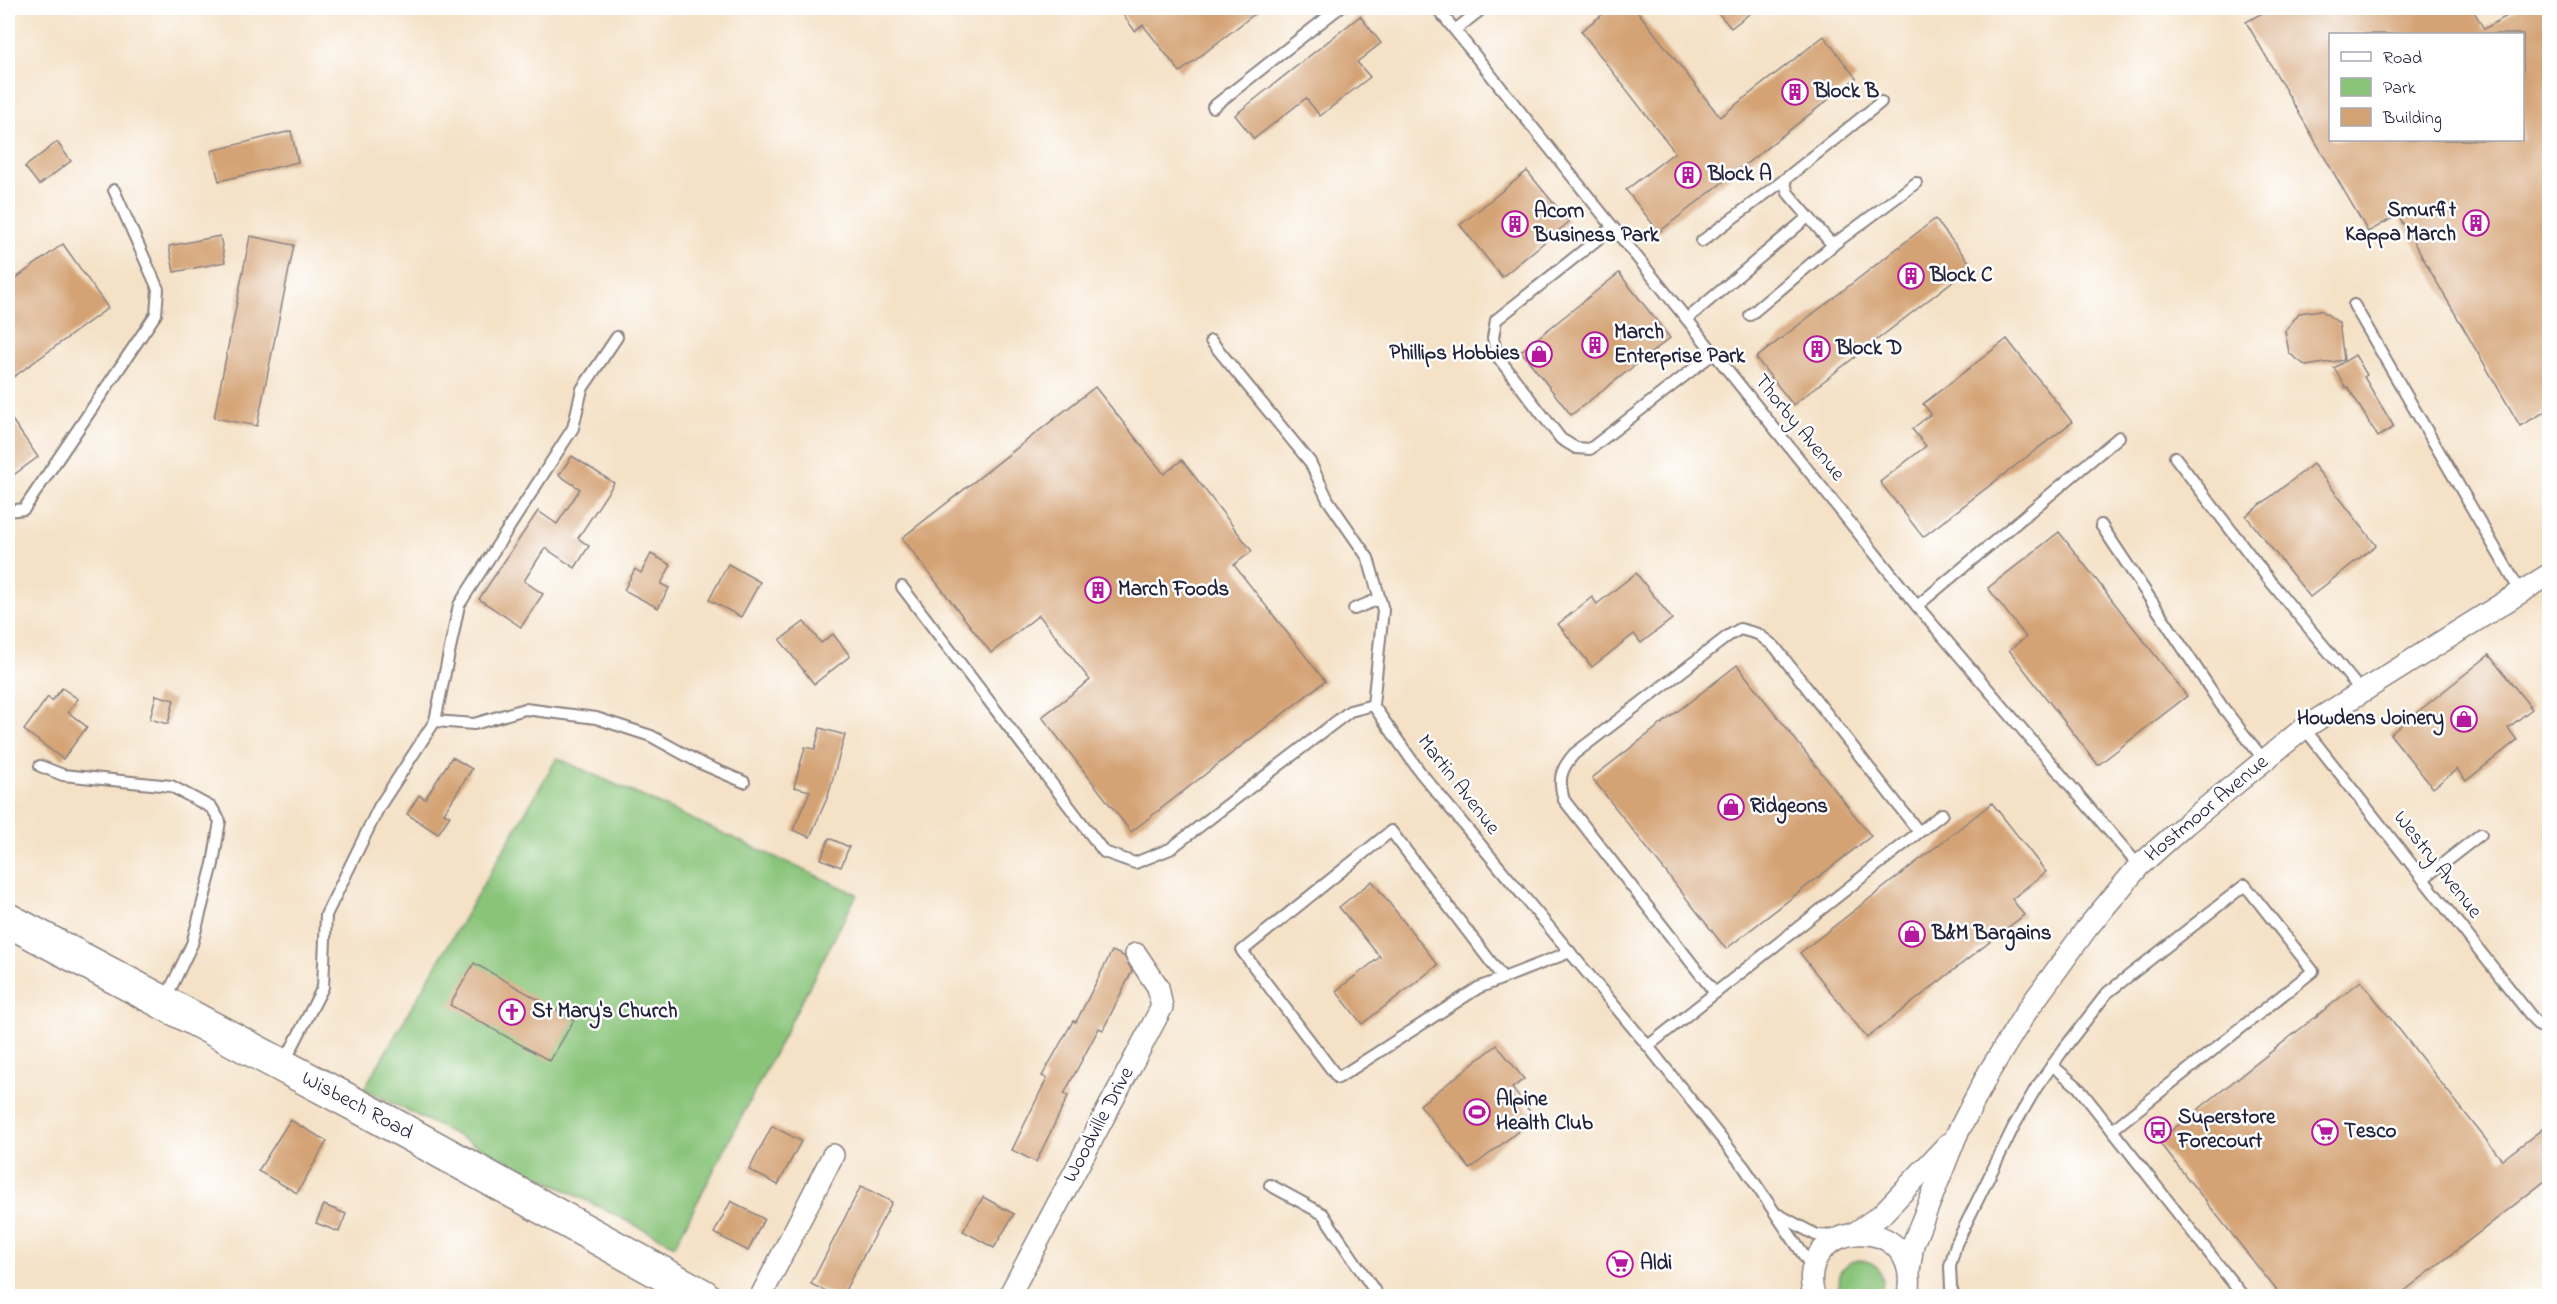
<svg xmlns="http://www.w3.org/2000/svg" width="2557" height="1304" viewBox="0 0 2557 1304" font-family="'Indie Flower',sans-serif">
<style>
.green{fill:#89c479;stroke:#56735a;stroke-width:1.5}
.building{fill:#d4a374;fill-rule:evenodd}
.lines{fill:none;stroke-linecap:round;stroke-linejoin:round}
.lane-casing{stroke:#8b8280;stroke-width:14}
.street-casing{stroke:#8b8280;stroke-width:24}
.highway-casing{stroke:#8b8280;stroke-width:36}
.lane{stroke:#fff;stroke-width:10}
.street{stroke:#fff;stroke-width:21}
.highway{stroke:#fff;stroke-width:33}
.labels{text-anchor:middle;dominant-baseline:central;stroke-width:5;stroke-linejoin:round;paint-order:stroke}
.poi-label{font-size:21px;font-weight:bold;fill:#22223b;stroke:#fff;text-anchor:start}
.street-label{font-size:21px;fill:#22223b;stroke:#fff}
</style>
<rect width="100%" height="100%" fill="#fff"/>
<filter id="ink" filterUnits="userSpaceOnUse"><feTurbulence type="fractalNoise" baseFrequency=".0167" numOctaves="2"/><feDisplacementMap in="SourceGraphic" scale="12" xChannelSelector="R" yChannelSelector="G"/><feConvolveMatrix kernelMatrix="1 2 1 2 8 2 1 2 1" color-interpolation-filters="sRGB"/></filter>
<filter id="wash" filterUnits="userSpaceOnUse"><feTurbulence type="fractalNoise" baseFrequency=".008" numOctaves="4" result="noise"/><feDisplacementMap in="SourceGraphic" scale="24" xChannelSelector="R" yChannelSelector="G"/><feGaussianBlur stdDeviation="1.35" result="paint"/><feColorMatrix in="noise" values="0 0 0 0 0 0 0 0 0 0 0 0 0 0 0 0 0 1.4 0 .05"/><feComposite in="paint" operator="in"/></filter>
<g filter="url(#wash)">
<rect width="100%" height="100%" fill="#f4e1c6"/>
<g class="green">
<polygon points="557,758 857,894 675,1245 364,1089"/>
<path d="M1859,1260C1879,1261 1889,1279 1878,1296L1842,1295L1839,1288L1840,1272L1851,1262Z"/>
</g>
<g id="blocks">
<g class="building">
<polygon points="1118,8 1262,8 1180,72 1143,25 1135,31"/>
<polygon points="1611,8 1635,8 1720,117 1824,36 1856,78 1659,232 1626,190 1675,152 1581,31"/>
<polygon points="1714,8 1757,8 1731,28"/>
<path d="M2271,8H2472L2484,29L2521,8H2550V409L2520,426L2398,215L2368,232L2246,22ZM2331,34H2523V140H2331Z"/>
<polygon points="1360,16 1381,43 1357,62 1370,77 1320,116 1306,98 1254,139 1235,115"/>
<polygon points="291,131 298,162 219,181 211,151"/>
<polygon points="57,142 71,161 39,185 25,167"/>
<polygon points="1527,171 1569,222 1502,277 1460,225"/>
<polygon points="1935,219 1972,266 1793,405 1756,358"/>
<polygon points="220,236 225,262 174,272 169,246"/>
<polygon points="250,236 294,245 257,426 214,418"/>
<polygon points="63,244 108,308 8,381 8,284"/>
<polygon points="1619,273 1670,338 1571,415 1521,351"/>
<polygon points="2321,310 2339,323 2344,360 2306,366 2289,353 2285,331 2299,313"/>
<polygon points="2007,339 2072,422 1923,537 1880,482 1926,446 1912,429 1931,414 1923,404"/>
<polygon points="2355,355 2367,375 2364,377 2394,427 2378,437 2348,387 2346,388 2334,368"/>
<polygon points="1095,387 1164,474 1182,460 1252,551 1234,565 1325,681 1131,832 1042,717 1090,680 1039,615 991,653 902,538"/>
<polygon points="8,414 38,457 8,479"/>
<polygon points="572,456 614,483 578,538 589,546 575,568 545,548 524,581 543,594 521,627 479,599 538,511 557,524 580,489 559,475"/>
<polygon points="2313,464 2376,545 2310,597 2246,516"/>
<polygon points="2059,532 2187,696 2098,765 2009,650 2026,637 1988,588"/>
<polygon points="651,554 671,565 661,584 669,588 658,608 624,590 635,569 641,573"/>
<polygon points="728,564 760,582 741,617 709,600"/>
<polygon points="1636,573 1672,619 1641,643 1634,634 1592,667 1558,624 1592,597 1597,604"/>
<polygon points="804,622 821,643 833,634 850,656 814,684 780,640"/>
<polygon points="2489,655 2532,709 2508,728 2517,740 2466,781 2457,769 2433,788 2390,734"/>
<polygon points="1737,665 1871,836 1726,949 1592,778"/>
<polygon points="62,688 78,699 68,712 87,727 63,759 24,730 48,697 52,701"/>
<polygon points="156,695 174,700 168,724 150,719"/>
<polygon points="820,728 845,735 828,796 810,837 793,830 810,791 794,787 805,747 815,749"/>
<polygon points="452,757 472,769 444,813 450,816 438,834 407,814 419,795 425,799"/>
<polygon points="1992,803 2046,872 2012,899 2024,915 1867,1038 1800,953"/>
<polygon points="829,838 849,847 841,867 821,859"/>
<polygon points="1372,881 1438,965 1362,1024 1336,991 1380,957 1339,907"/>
<polygon points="1112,951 1124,956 1132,971 1103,1030 1099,1028 1064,1094 1068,1096 1036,1162 1012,1150 1047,1078 1042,1076 1073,1021 1076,1022"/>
<polygon points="474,963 574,1020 550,1061 450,1005"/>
<polygon points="2361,981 2502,1160 2550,1123 2550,1177 2398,1296 2281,1296 2158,1141"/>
<polygon points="1497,1045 1524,1079 1512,1088 1535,1118 1470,1169 1420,1105"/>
<polygon points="290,1120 327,1141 297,1193 258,1171"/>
<polygon points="772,1126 801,1141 778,1185 749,1170"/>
<polygon points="861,1186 892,1202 842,1296 835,1296 811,1284"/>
<polygon points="983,1197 1014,1214 994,1248 963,1231"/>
<polygon points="731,1201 764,1219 748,1251 714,1233"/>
<polygon points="324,1205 346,1214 339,1232 316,1223"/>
</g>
</g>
</g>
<g filter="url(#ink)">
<use href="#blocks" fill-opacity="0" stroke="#8b8280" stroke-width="1.5"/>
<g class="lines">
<g class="lane-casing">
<g id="lane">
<polyline points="1437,8 1917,606 2139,866"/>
<polyline points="1455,30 1483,8"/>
<polyline points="1881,102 1784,180 1788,193 1830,242 1838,241 1916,183"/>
<polyline points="1213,107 1339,8"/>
<polyline points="1613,227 1496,320 1493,338 1497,356 1561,439 1576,448 1590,449 1714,353"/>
<polyline points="1702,241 1784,180"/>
<polyline points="2354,305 2520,591"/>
<polyline points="1750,315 1838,241"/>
<polyline points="1687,319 1808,217"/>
<polyline points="1211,341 1310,462 1328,500 1368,558 1383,610 1373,705 1420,772 1648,1046 1744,1167 1813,1269"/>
<polyline points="2175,457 2270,581 2362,692"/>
<polyline points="8,511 24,509 156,314 158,289 114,190"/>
<polyline points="2101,525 2221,705 2264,760"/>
<polyline points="902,587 1104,852 1135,863 1170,849 1350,711 1373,705"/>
<polyline points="1917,606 2119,437"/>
<polyline points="1354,609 1379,599"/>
<polyline points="435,721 474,724 525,709 596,718 651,736 700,763 744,782"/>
<polyline points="2304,728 2539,1026"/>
<polyline points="40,766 63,775 171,786 212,808 220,821 213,864 192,944 165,1000"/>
<polyline points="2423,879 2481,834"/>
<polyline points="1503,978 1391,831 1242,951 1338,1078 1478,988 1570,952"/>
<path d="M1715,993L1564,800C1558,780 1560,770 1574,754L1728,636L1740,629L1758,634L1775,647L1919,832"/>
<polyline points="1648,1046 1942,814"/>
<polyline points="284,1063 323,987 326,915 379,807 435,721 459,605 573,428 582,389 617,337"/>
<polyline points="2052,1065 2078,1087 2243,1296"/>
<polyline points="1270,1185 1323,1214 1378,1296"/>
<polyline points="1779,1215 1816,1235 1839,1236"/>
<polyline points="1954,1296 1951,1288 1950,1266 1956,1244 2014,1126 2036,1088 2066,1046 2107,993 2245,885 2313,971 2112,1130"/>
</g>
</g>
<g class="street-casing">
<g id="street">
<polyline points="1855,1233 1881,1215 1948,1144"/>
<polyline points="1909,1271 1913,1244 1956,1136 1989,1072 2026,1012 2087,928 2139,866 2186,824 2304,728 2550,574"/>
<polyline points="761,1296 833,1155"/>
<polyline points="1009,1296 1162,1007 1158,987 1136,954"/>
<path d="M1814,1296C1792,1218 1924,1208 1908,1296"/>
</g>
</g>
<g class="highway-casing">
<polyline id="highway" points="8,920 375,1115 703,1296"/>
</g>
<use href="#lane" class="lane"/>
<use href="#street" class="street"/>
<use href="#highway" class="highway"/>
</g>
</g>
<defs>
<g id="building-ring" transform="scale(1.35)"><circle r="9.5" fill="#fff" stroke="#b5179e" stroke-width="1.5"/><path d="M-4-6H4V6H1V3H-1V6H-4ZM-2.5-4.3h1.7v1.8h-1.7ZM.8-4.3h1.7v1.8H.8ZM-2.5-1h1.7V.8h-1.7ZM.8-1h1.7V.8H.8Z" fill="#b5179e"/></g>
<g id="shop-ring" transform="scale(1.35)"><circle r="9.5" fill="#fff" stroke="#b5179e" stroke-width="1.5"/><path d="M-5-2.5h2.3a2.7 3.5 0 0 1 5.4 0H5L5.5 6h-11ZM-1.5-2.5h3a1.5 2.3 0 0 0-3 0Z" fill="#b5179e"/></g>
<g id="church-ring" transform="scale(1.35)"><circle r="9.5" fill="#fff" stroke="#b5179e" stroke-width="1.5"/><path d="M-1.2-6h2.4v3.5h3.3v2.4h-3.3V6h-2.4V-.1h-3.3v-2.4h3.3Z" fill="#b5179e"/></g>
<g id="stadium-ring" transform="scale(1.35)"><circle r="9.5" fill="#fff" stroke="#b5179e" stroke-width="1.5"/><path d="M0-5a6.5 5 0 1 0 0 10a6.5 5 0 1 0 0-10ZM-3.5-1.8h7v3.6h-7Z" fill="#b5179e"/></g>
<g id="bus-ring" transform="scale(1.35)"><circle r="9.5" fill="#fff" stroke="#b5179e" stroke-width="1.5"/><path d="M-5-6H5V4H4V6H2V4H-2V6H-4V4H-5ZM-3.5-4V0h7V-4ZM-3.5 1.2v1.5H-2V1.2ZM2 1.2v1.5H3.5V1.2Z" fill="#b5179e"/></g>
<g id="supermarket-ring" transform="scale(1.35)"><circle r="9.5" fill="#fff" stroke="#b5179e" stroke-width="1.5"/><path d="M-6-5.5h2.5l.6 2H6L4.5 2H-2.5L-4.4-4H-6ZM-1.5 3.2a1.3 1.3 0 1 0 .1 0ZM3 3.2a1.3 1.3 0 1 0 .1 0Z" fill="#b5179e"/></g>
</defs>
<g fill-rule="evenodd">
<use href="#building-ring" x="1795" y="92"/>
<use href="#building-ring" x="1688" y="175"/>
<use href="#building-ring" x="2476" y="223"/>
<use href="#building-ring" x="1515" y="224"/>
<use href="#building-ring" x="1911" y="276"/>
<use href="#building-ring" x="1595" y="345"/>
<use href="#building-ring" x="1817" y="349"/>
<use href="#shop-ring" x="1539" y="354"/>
<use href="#building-ring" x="1098" y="590"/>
<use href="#shop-ring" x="2464" y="719"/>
<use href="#shop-ring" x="1731" y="807"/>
<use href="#shop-ring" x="1912" y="934"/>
<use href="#church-ring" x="512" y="1012"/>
<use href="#stadium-ring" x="1477" y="1112"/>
<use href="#bus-ring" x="2158" y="1130"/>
<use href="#supermarket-ring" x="2325" y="1132"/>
<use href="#supermarket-ring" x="1620" y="1264"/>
</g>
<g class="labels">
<g class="poi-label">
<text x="1814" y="92">Block B</text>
<text x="1708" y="175">Block A</text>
<text x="2456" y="211" text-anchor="end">Smurfit<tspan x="2456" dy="24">Kappa March</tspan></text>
<text x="1534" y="212">Acorn<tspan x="1534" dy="24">Business Park</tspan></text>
<text x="1930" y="276">Block C</text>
<text x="1614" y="333">March<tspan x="1614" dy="24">Enterprise Park</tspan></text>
<text x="1836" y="349">Block D</text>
<text x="1520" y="354" text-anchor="end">Phillips Hobbies</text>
<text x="1118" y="590">March Foods</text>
<text x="2444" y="719" text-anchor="end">Howdens Joinery</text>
<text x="1750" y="807">Ridgeons</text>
<text x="1932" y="934">B&amp;M Bargains</text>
<text x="532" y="1012">St Mary's Church</text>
<text x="1496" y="1100">Alpine<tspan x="1496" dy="24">Health Club</tspan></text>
<text x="2178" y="1118">Superstore<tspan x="2178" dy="24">Forecourt</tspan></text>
<text x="2344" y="1132">Tesco</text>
<text x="1640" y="1264">Aldi</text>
</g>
<g class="street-label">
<text transform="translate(1799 428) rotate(51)">Thorby Avenue</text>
<text transform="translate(1458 785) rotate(52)">Martin Avenue</text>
<text transform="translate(2207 809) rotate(-40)">Hostmoor Avenue</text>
<text transform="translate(2437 865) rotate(52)">Westry Avenue</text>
<text transform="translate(357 1106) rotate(28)">Wisbech Road</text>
<text transform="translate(1099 1125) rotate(-62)">Woodville Drive</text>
</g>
</g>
<rect width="2557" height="1304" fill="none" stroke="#fff" stroke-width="30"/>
<rect x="2329" y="33" width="195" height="108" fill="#ffffff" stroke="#a7a7b1" stroke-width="1.5"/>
<rect x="2341" y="52" width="30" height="9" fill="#ffffff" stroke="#a7a7b1" stroke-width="1.5"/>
<text x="2383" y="63" font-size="18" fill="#22223b">Road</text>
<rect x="2341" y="78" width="30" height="18" fill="#89c479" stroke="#a7a7b1" stroke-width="1.5"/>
<text x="2383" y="93" font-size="18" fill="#22223b">Park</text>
<rect x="2341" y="108" width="30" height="18" fill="#d4a374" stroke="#a7a7b1" stroke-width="1.5"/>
<text x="2383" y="123" font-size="18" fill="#22223b">Building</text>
</svg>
